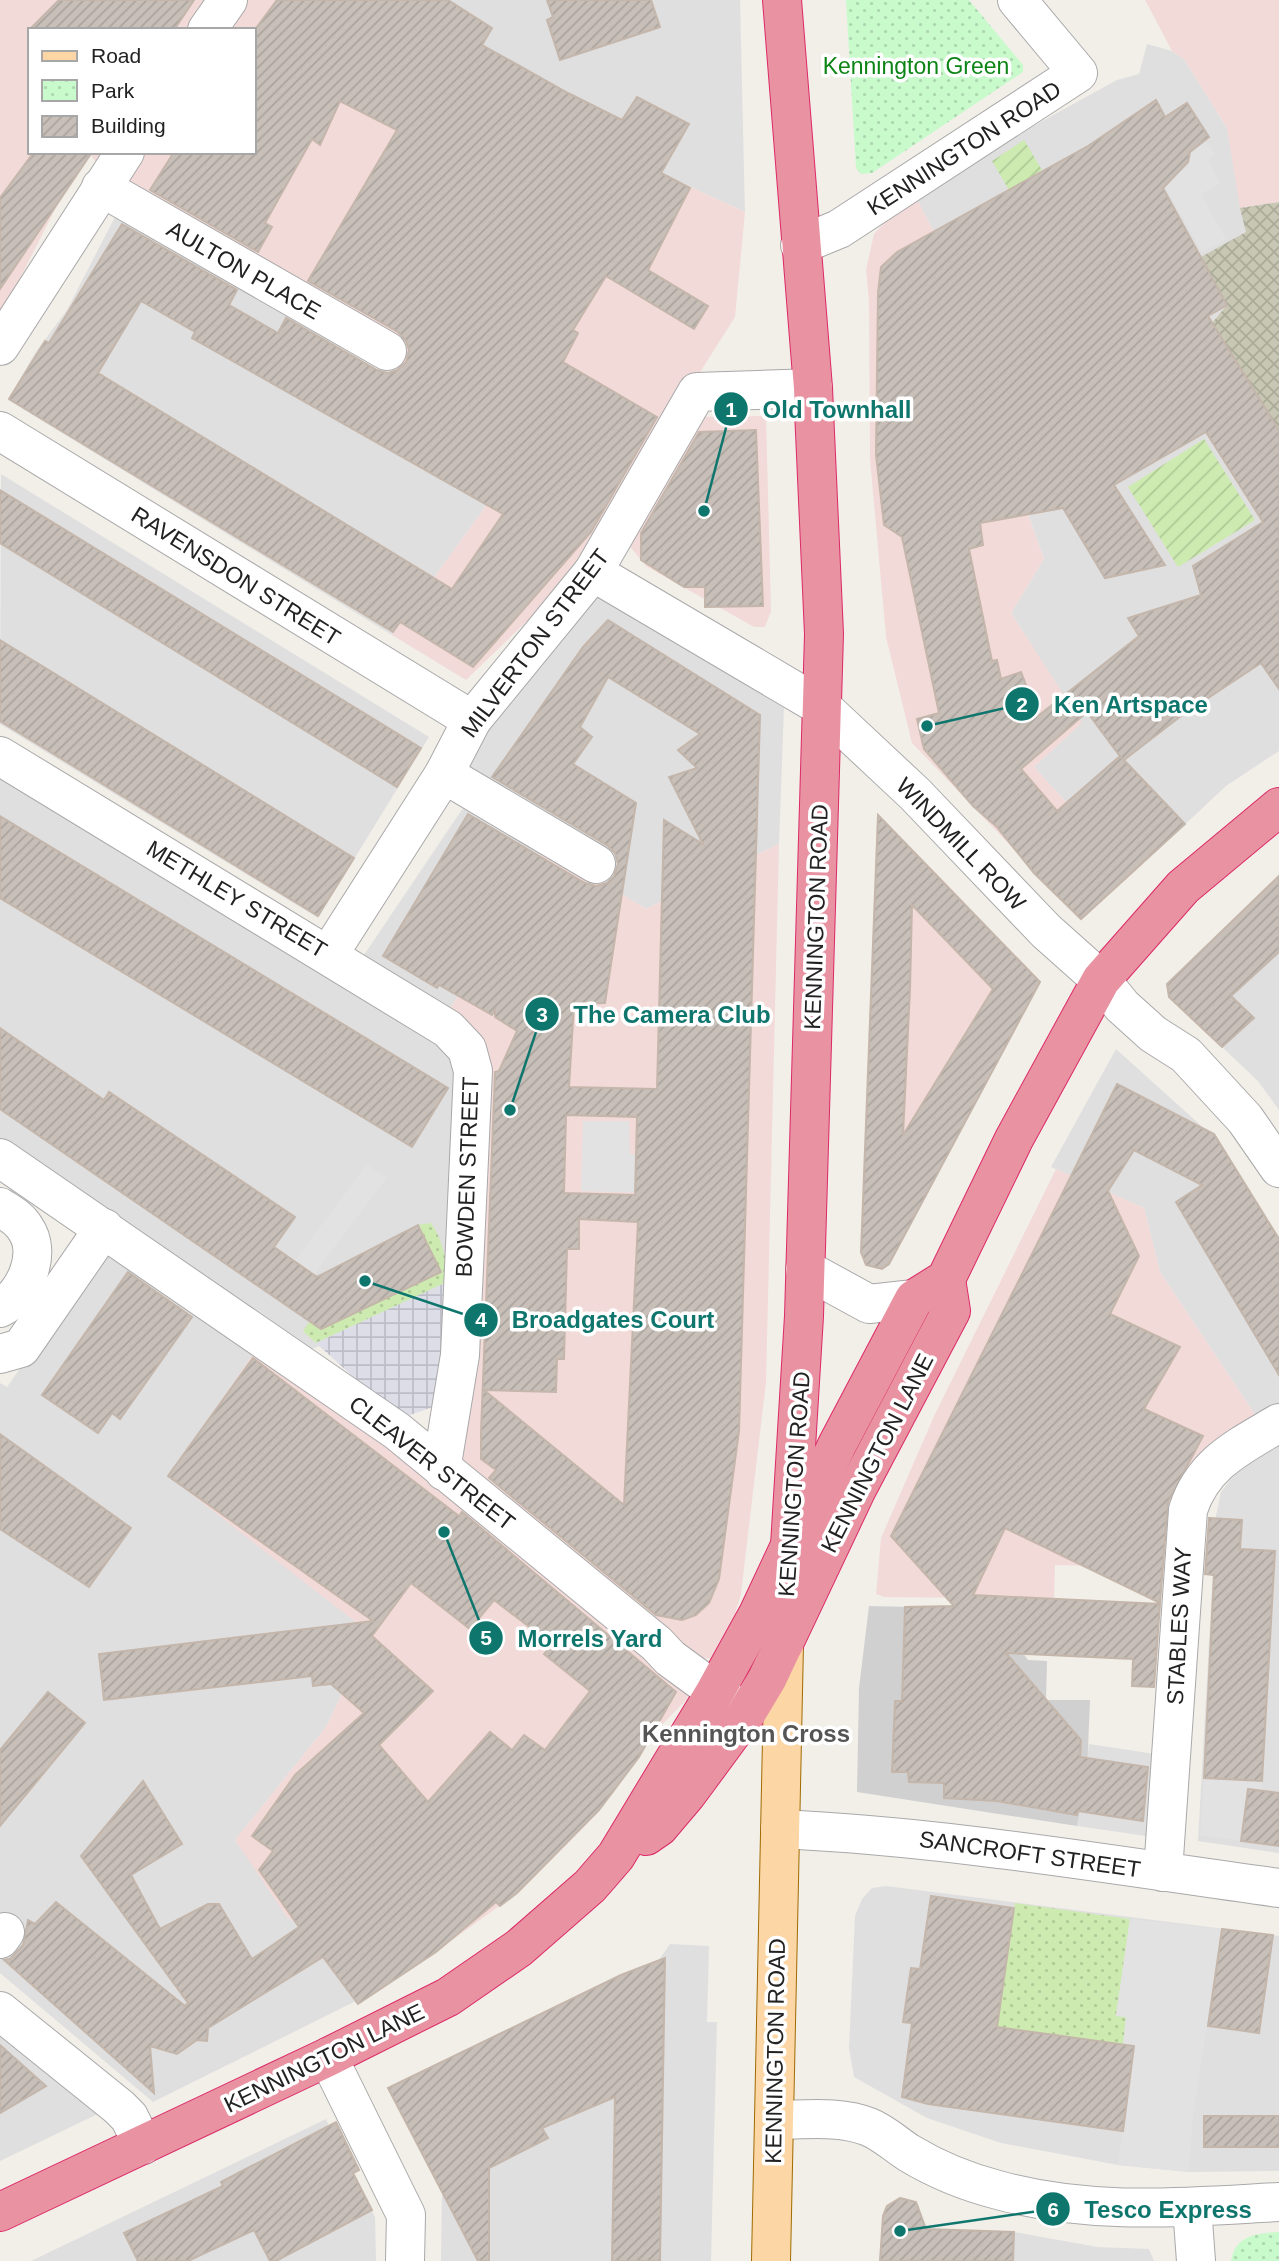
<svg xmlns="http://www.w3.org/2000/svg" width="1279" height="2261" viewBox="0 0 1279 2261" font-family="Arial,sans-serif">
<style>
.residential{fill:#e0dfdf}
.commercial{fill:#f2dad9;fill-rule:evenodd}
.religious{fill:#d0d0d0}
.construction{fill:url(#construction-cross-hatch)}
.grass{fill:url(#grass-dots)}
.park{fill:url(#park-dots)}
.garden{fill:url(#garden-furrows)}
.parking{fill:#e2e2e2}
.plaza{fill:url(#plaza-grid)}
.building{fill:url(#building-hatch);stroke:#c4b6ab;stroke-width:2;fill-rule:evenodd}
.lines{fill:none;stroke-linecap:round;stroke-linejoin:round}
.minor-casing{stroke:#a9a9a9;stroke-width:40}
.major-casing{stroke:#a06b00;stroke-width:40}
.highway-casing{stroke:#dc2a67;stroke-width:40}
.minor{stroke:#fff;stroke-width:38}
.major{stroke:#fcd6a4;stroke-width:38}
.highway{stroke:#e892a2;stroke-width:38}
.labels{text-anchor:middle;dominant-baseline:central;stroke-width:7;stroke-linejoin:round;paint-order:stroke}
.park-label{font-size:23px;fill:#0c8416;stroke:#fff}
.street-label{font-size:23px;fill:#222;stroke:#fff}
.neighbourhood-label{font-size:24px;font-weight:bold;fill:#555;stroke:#fff}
.leader{fill:none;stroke:#0f766e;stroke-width:2.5}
.callout-dot{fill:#0f766e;stroke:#fff;stroke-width:2.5}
.mark-label{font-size:21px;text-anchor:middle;font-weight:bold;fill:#fff}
.callout-label{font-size:24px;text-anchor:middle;font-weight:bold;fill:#0f766e;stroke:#fff;stroke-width:7;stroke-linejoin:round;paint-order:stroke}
</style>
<defs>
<pattern id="construction-cross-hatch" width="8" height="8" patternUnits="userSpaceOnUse" patternTransform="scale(1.75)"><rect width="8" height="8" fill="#c7c7b4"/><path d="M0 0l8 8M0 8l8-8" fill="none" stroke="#abab9a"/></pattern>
<pattern id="grass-dots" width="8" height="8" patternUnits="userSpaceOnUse" patternTransform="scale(1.75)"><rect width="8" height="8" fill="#cdebb0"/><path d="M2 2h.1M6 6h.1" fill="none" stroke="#b0c997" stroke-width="1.8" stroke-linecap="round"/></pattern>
<pattern id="park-dots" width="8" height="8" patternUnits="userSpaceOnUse" patternTransform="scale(1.75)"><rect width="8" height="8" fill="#c8facc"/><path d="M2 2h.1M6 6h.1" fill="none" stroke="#acd6af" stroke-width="1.8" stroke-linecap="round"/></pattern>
<pattern id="garden-furrows" width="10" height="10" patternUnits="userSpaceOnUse" patternTransform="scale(1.75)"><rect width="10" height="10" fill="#cdebb0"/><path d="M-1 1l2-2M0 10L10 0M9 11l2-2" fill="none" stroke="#b0c997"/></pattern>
<pattern id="plaza-grid" width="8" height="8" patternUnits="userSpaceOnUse" patternTransform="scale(1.75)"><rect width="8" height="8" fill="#dddde8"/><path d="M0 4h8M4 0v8" fill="none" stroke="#bdbdc7"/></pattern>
<pattern id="building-hatch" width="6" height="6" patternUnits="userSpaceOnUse" patternTransform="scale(1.75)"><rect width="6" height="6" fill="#c7bfb8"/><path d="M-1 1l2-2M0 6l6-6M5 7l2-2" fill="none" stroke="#aba49e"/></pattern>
</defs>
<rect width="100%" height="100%" fill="#f2efe9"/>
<g class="residential">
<polygon points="314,0 740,0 745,212 506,102"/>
<polygon points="1147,44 1172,51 1184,59 1227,128 1246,232 1227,305 1212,323 1279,431 1279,751 1226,786 1132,874 1034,767 1081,723 1011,613 1044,559 1001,438 934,232 913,192 1117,80 1139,74"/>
<polygon points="119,209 516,456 481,513 392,635 8,400 35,353 67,310"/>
<polygon points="1,474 429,737 318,918 0,724"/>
<polygon points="598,589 784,708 779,844 646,909 545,847 446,1016 358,964 469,799 448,786 501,700"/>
<polygon points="0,765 450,1037 469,1078 455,1286 301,1354 0,1145"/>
<polygon points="1279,876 1279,1110 1258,1081 1169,997 1167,984"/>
<polygon points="1116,1049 1207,1131 1279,1241 1279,1410 1260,1422 1160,1272 1144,1208 1051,1167"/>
<polygon points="110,1241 261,1343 253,1357 371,1634 326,1727 235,1840 356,2001 153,2102 0,1973 0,1383 7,1387"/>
<polygon points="1279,1446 1279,1853 1198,1841 1216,1516 1221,1492 1239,1469"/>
<polygon points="1089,1744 1155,1754 1146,1836 1077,1826"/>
<polygon points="886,1886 1279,1936 1279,2171 1189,2172 1118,2165 1001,2143 927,2118 854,2077 849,2048 855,1916 862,1899 872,1888"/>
<polygon points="670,1944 709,1946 707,2022 717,2022 711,2261 441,2261 442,2191 388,2088 659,1960"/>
<polygon points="0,2021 102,2112 0,2161"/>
<polygon points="326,2119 375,2217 376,2261 31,2261"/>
<polygon points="905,2198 919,2206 923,2229 1014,2232 1097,2247 1149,2249 1154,2261 880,2261 885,2210 895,2200"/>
</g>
<g class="commercial">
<path d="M0,0H314L520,109L745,212L735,317L671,418L594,556L466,680L392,635L481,513L516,457L517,443L121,191L91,156L83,154L0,318ZM30,30H254V152H30Z"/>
<polygon points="1145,0 1279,0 1279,202 1240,208 1227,128 1184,59 1172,51"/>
<polygon points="913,192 934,232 1001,439 1044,559 1011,613 1082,723 1034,767 1132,874 1081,919 912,743 886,637 870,459 869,300 866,270 874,234"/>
<polygon points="766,416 771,611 765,627 754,627 646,566 622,537 687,417"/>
<polygon points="887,829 895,832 935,872 1037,979 1038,986 882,1269 865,1265 861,1252 877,831"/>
<polygon points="779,844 766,1382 741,1594 721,1660 677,1655 459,1471 481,1068 446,1016 545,847 646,909"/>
<polygon points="1056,1169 1144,1208 1160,1272 1260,1422 1169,1541 1139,1541 1138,1567 1055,1565 1054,1599 884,1597 876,1594 881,1538 935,1414"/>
<polygon points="261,1343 690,1680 687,1699 650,1737 596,1814 536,1875 514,1895 436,1952 360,2002 356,2001 300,1926 286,1916 235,1840 326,1727 371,1634 168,1476"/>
</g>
<polygon class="religious" points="869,1606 912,1607 1016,1644 1028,1660 1047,1661 1046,1700 1090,1700 1087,1772 1077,1826 857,1792 859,1688"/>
<polygon class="construction" points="1279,202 1279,430 1212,323 1227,305 1201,257 1246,232 1240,208"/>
<g class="grass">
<path d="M431,1223C443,1240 447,1261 447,1282L316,1343L303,1331L310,1321L321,1329L440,1272L418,1225Z"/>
<polygon points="1015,1903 1130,1919 1116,2016 1126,2017 1123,2045 997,2027"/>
</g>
<g class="park">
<polygon points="846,0 969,0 1023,65 1023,72 872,173 861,174 856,168"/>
<path d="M1279,2232V2261H1231C1235,2235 1257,2233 1279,2232Z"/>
</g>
<g class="garden">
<polygon points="1024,140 1042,170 1009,190 992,161"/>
<polygon points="1204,439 1255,520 1178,567 1128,487"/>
</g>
<g class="parking">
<polygon points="1206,142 1215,154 1208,160 1220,183 1201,194 1226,239 1202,252 1162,182 1188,167 1191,152"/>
<polygon points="583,1121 629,1121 630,1154 647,1156 646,1193 581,1191"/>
<polygon points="367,1164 387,1178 312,1277 293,1263"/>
<polygon points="1204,1778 1262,1781 1262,1792 1244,1823 1241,1841 1200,1835"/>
<polygon points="1130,1919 1222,1929 1193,2115 1189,2172 1118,2165 1134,2046 1123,2045 1126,2017 1116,2016"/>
</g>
<polygon class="plaza" points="447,1282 443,1399 430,1408 410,1415 391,1411 316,1343"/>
<g class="building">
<polygon points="59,0 194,0 174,30 29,30"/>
<path d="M277,0H448L492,28L482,45L568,93L622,120L637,97L689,124L661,173L690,188L648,270L708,306L694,329L606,276L573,330L578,333L563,362L657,417L591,532L473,667L400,622L393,632L9,399L45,341L49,343L122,224L237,290L229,305L278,333L286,318L377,370L388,373L397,370L406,362L409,350L406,341L398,332L308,281L397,130L340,101L320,145L312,139L265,223L272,227L258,252L150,190L174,152H254V31ZM141,301L195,332L192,338L503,514L452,589L98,373Z"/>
<polygon points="547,0 651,0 660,27 560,60 547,20 553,17"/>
<path d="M1156,100L1165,117L1187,103L1209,137L1190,152L1188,162L1163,188L1227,305L1208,316L1279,430V689L1261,663L1181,716L1124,760L1185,824L1081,919L1034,873L997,827L973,806L924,749L917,719L939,713L902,537L884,525L876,455L878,293L881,267L897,252L1088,146ZM1206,432L1263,522L1193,566L1201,595L1128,618L1139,636L1038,716L1021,672L1001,679L997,660L992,661L969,549L983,545L980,523L1063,508L1105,578L1165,565L1114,485ZM1087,712L1122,759L1120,756L1057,811L1021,769Z"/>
<polygon points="34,152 92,152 0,289 0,198"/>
<polygon points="756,430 763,606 705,607 705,587 684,587 641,560 641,533 699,432"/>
<polygon points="0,490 421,748 397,787 0,543"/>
<path d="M608,620L760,715L739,1431L719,1579L709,1603L696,1615L682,1620L656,1615L489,1478L496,1470L481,1459V1432L495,1072L499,1071L517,1031L495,1017V1010L492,1015L439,985L437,988L383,956L468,814L585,883L596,886L607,883L614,876L618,864L615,853L608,846L492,777L583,647ZM608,677L700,734L678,750L697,768L669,777L703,844L664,820L657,1089L569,1087L574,1004L605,1003L636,803L573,764L592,737L580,727ZM566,1115L637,1117L635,1195L564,1193ZM579,1219L638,1222L624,1505L484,1390L556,1392L557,1359H564L567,1249H579Z"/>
<polygon points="0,640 354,858 318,916 0,721"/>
<path d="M878,815L1040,982L889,1264L882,1269L866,1265L861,1252ZM912,905L993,989L903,1135L910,989Z"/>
<polygon points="0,816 448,1088 412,1147 0,898"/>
<polygon points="1279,876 1279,952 1231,996 1254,1018 1222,1047 1169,997 1167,984"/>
<polygon points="0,1028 104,1100 109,1092 295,1217 274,1247 317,1277 418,1225 441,1272 321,1329 0,1109"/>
<polygon points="1117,1084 1214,1134 1279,1239 1279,1375 1176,1202 1202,1185 1134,1150 1108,1191 1139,1256 1110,1314 1180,1347 1144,1409 1203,1436 1168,1502 1160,1603 1005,1528 973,1595 1160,1604 1154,1687 1132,1686 1133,1659 1006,1653 1081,1740 1080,1757 1148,1767 1143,1821 1078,1811 1077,1815 997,1801 944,1798 944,1783 909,1782 908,1772 892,1772 895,1701 902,1701 905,1607 954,1606 891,1536"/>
<polygon points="128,1272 192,1317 120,1419 112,1413 98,1433 42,1395"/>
<path d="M253,1358L459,1516L462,1512L676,1692L639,1757L599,1810L517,1893L500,1906L496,1902L436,1952L358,2004L323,1957L208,2028L207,2041L197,2040L177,2054L150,2046L154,2093L4,1960L10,1959L23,1945L28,1920L35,1924L56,1902L185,2006L188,2003L81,1856L143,1781L182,1844L131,1875L160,1929L208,1904H219L252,1959L299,1927L259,1870L273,1851L252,1836L295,1775L364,1713L331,1684L313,1686L312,1676L104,1700L99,1654L373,1621L168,1476ZM411,1583L470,1629L494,1600L552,1644L544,1654L590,1691L545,1750L524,1735L512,1750L490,1732L428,1802L379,1745L433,1691L372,1636Z"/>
<polygon points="0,1434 131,1528 89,1587 0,1529"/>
<polygon points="1209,1518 1242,1520 1240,1549 1275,1551 1262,1781 1204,1778 1214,1575 1205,1574"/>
<polygon points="48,1692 85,1723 0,1826 0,1750"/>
<polygon points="1248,1789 1279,1793 1279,1846 1241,1841"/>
<polygon points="931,1896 1014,1908 997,2027 1134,2046 1123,2131 928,2104 902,2097 912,2023 903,2022 911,1968 920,1969"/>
<polygon points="1222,1929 1273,1935 1259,2033 1208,2026"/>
<polygon points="665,1958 660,2261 612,2261 615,2097 542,2128 548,2138 489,2168 489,2261 478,2261 388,2088 621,1975"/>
<polygon points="0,2045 46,2086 0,2113"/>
<rect x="1204" y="2116" width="75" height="31"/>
<polygon points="336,2122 359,2170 353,2173 372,2210 276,2261 270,2261 254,2230 188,2261 138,2261 124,2233 223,2186 221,2182"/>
<polygon points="900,2198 916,2202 926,2229 1014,2232 1013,2261 880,2261 883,2216 887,2206"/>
</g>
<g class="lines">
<g class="minor-casing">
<g id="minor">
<polyline points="207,30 228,0"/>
<polyline points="101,187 387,351"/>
<polyline points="800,245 839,229 1078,73 1017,0"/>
<polyline points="0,346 125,152"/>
<polyline points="0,431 472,720"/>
<polyline points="593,572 822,707 915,794 1046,931 1101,980 1122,1006 1153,1034 1186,1055 1245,1119 1279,1168"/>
<polyline points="0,756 448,1029 467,1049 473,1071 460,1355 443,1458 444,1471"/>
<polyline points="444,774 596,864"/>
<polyline points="329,954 444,774 472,720 593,572 697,392 813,388"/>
<polyline points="0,1158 397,1431 657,1644 670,1658 741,1710"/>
<path d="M0,1207C9,1213 19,1218 25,1228C43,1253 25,1295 0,1308"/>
<polyline points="805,1269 869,1304 914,1299"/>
<polyline points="0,1354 21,1348 104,1228"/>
<path d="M780,1829C949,1837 1112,1865 1279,1888"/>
<path d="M1163,1872L1188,1510C1203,1463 1239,1447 1279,1423"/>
<polyline points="0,1939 5,1932"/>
<polyline points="0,2011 119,2107 129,2117 143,2145"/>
<polyline points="328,2057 406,2215 405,2261"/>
<path d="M774,2120C804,2120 840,2115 869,2127C884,2133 896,2145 909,2153C937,2170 967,2182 998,2190C1091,2216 1184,2207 1279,2202"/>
<polyline points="1192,2207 1196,2261"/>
</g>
</g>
<g class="major-casing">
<polyline id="major" points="771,2261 784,1644"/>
</g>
<g class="highway-casing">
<g id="highway">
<polyline points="782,0 813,388 824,634 804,1316 784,1644"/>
<polyline points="646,1836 659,1827 687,1794 746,1714 767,1679 856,1491 951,1311 946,1279"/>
<polyline points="0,2212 328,2057 448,1997 519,1948 590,1886 616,1856 715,1692 758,1614 837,1445 914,1299 946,1279 1014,1139 1101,980 1183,887 1279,807"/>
</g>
</g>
<use href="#minor" class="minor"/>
<use href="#major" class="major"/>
<use href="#highway" class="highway"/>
</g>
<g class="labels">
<g class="park-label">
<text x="916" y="66">Kennington Green</text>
</g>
<g class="street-label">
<text transform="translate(964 148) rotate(-33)">KENNINGTON ROAD</text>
<text transform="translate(244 270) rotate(30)">AULTON PLACE</text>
<text transform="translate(236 576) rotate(32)">RAVENSDON STREET</text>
<text transform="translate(535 643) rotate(-53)">MILVERTON STREET</text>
<text transform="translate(961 844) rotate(46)">WINDMILL ROW</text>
<text transform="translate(237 899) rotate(31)">METHLEY STREET</text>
<text transform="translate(816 917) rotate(-88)">KENNINGTON ROAD</text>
<text transform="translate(467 1177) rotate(-88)">BOWDEN STREET</text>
<text transform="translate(877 1453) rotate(-63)">KENNINGTON LANE</text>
<text transform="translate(432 1463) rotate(38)">CLEAVER STREET</text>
<text transform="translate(794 1484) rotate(-86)">KENNINGTON ROAD</text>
<text transform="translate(1179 1626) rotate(-87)">STABLES WAY</text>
<text transform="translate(1030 1854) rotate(8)">SANCROFT STREET</text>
<text transform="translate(775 2051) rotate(-89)">KENNINGTON ROAD</text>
<text transform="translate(324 2058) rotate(-26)">KENNINGTON LANE</text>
</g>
<g class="neighbourhood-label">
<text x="746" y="1733">Kennington Cross</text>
</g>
</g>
<path class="leader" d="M704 511L731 409M927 726L1022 704M510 1110L542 1014M365 1281L481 1320M444 1532L486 1638M900 2231L1053 2209"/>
<g class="callout-dot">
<circle cx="704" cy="511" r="7"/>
<circle cx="927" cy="726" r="7"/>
<circle cx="510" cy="1110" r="7"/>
<circle cx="365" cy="1281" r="7"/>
<circle cx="444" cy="1532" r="7"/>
<circle cx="900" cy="2231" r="7"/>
<circle cx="731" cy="409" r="18"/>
<circle cx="1022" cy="704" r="18"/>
<circle cx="542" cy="1014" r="18"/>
<circle cx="481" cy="1320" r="18"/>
<circle cx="486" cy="1638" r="18"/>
<circle cx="1053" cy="2209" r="18"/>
</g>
<g class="mark-label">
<text x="731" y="417">1</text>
<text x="1022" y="712">2</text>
<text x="542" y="1022">3</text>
<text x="481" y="1327">4</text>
<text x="486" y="1645">5</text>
<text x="1053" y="2217">6</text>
</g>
<g class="callout-label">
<text x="837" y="418">Old Townhall</text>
<text x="1131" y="713">Ken Artspace</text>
<text x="672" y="1023">The Camera Club</text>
<text x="613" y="1328">Broadgates Court</text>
<text x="590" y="1647">Morrels Yard</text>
<text x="1168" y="2218">Tesco Express</text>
</g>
<rect x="28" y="28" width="228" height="126" fill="#ffffff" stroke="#a7a7a7" stroke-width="2"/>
<rect x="42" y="51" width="35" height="10" fill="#fcd6a4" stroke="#a7a7a7" stroke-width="2"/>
<text x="91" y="63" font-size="21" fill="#222222">Road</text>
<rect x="42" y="80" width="35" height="21" fill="url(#park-dots)" stroke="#a7a7a7" stroke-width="2"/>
<text x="91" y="98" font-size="21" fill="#222222">Park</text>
<rect x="42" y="116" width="35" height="21" fill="url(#building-hatch)" stroke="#a7a7a7" stroke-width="2"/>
<text x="91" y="133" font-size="21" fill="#222222">Building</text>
</svg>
